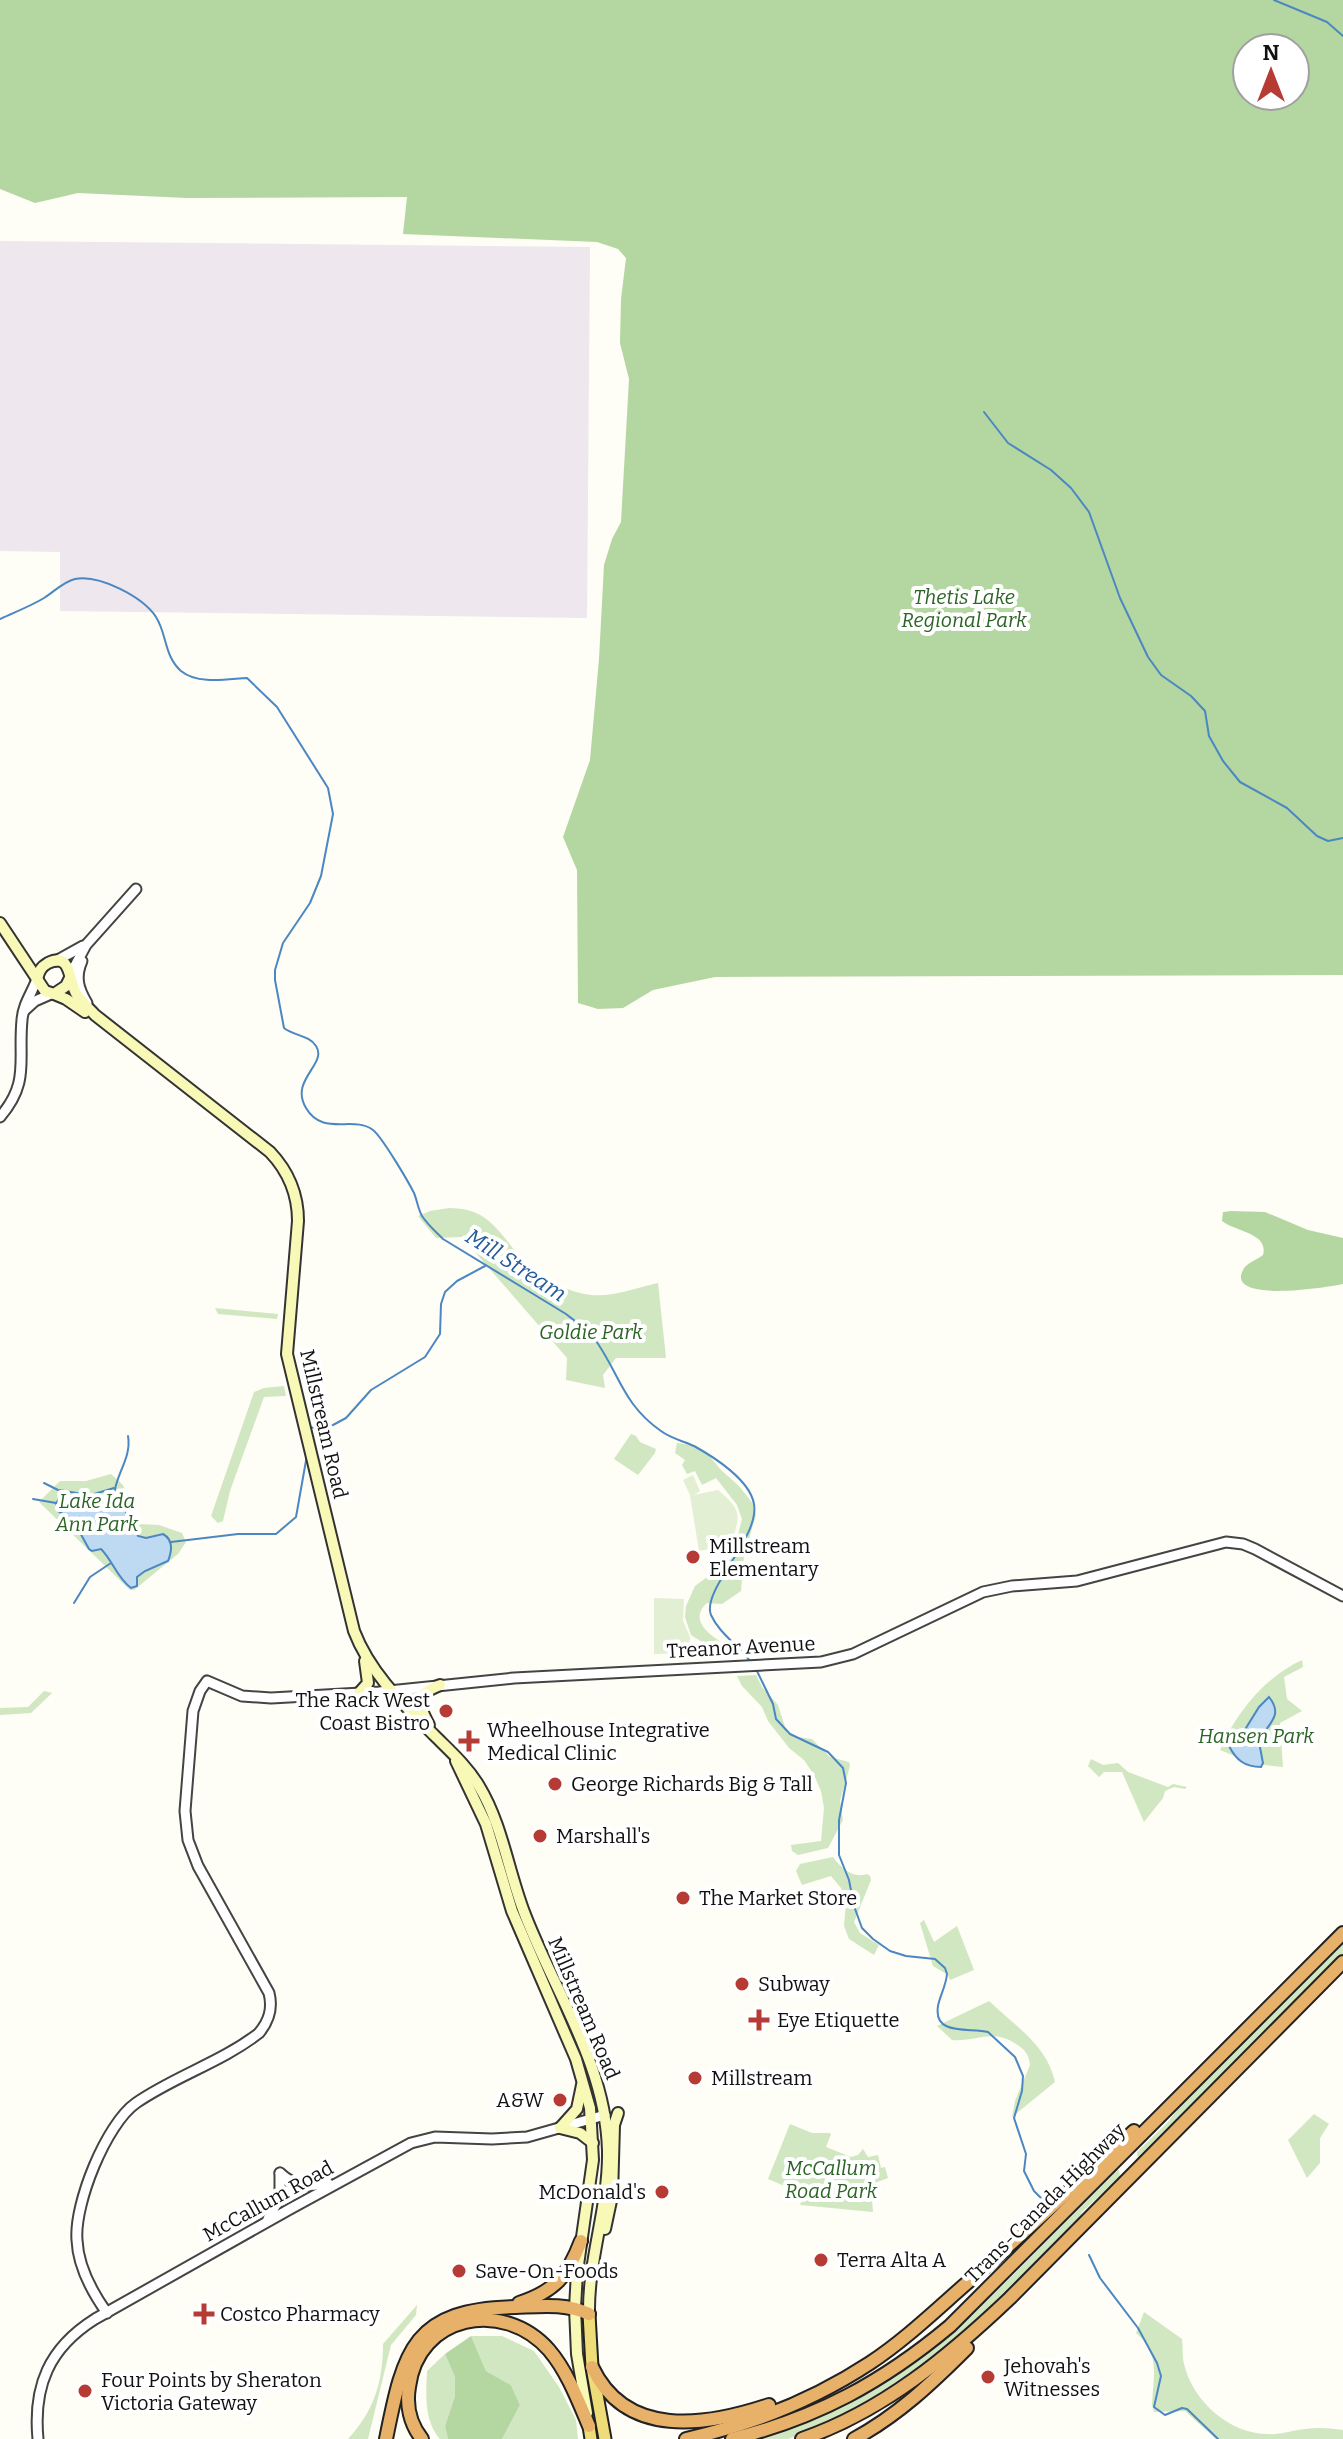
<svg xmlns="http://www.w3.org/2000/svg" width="1343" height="2439" viewBox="0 0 1343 2439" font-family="Bitter,serif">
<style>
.industrial{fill:#eee7ee}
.green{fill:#d1e7c1}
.forest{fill:#b4d6a1;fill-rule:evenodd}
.pitch{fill:#e2efd2}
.water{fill:#bed9f2;stroke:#4b87c2;stroke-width:2}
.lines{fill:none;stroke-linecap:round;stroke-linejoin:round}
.stream{stroke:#4b87c2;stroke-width:2}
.tertiary-casing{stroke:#444;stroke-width:13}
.secondary-casing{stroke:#333;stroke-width:14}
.primary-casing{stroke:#222;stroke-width:15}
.motorway-casing{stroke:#222;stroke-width:16}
.tertiary{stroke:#fff;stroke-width:9}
.secondary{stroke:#f8f8b7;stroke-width:10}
.primary{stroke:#eddc77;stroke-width:11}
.motorway{stroke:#e8b16a;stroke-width:12}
.poi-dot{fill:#b63b34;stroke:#fff;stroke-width:3}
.labels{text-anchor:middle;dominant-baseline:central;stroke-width:8;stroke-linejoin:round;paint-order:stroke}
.park-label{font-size:20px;font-style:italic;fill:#2c6426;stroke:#fff}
.street-label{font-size:20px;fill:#111;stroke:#fff}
.poi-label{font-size:20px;fill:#111;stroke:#fff;text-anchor:start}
.water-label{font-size:22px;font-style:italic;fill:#235a99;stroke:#fff}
</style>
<rect width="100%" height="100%" fill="#fefdf6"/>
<polygon class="industrial" points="0,241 590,247 587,618 60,611 60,552 0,551"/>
<g class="green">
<path d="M449,1208C486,1208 496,1228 517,1253C536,1274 563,1292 591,1295C614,1297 636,1288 658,1283L666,1358H616L603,1375L605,1388L566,1380L567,1358L462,1237L436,1238L418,1216L430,1211Z"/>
<polygon points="215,1308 278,1314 277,1319 218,1314"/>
<polygon points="284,1386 286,1396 264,1397 230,1491 223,1521 218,1523 211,1516 254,1392 264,1388"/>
<polygon points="631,1434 636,1436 640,1442 656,1449 655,1453 638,1475 614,1459"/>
<path d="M677,1443L692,1445L707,1453L721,1470L739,1486L754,1505L756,1515L744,1556L741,1591L722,1604L707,1603C682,1626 727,1645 745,1656L727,1657L702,1642L691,1635L685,1617L686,1606L695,1586L732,1558L742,1519L737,1505L716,1478L702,1485L695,1471L687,1474L682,1465L685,1460L675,1453Z"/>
<polygon points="111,1474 123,1485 139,1524 159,1525 182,1533 186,1542 178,1554 134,1590 130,1590 39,1502 60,1481 86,1481"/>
<path d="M1302,1660L1303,1667L1284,1677L1287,1699L1302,1711L1280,1723L1283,1767L1254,1764L1220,1750C1236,1713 1265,1677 1302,1660Z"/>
<polygon points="756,1675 762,1687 778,1705 787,1733 797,1737 812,1739 830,1757 849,1762 850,1766 840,1801 843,1820 828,1848 798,1855 792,1851 791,1845 821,1841 824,1808 821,1791 814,1775 804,1760 789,1748 768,1721 762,1707 742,1686 737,1676"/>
<polygon points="44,1691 52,1693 31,1713 0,1715 0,1708 28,1707"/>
<polygon points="1091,1759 1103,1765 1118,1763 1128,1772 1168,1787 1173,1784 1187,1787 1185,1789 1174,1787 1165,1791 1163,1798 1144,1822 1122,1772 1104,1772 1099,1777 1088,1766"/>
<path d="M833,1857C841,1868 853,1879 867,1874L870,1876L871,1880L854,1922L860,1933L879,1945L874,1955L849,1939L844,1926L846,1902L841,1888L831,1876L802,1885L796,1871L800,1864Z"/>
<polygon points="924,1920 934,1942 957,1926 974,1970 950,1980 948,1975 933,1966 920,1923"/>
<polygon points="1343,1943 1343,1955 1140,2158 1137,2156 1137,2152 1168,2122 1184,2101"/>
<path d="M989,2001C1015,2026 1047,2045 1055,2082L1012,2117L1015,2101L1030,2065C1029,2055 1025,2049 1016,2044C993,2028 977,2042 952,2040L937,2026Z"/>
<polygon points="1314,2114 1329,2124 1320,2138 1320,2163 1307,2178 1288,2140"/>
<polygon points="790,2124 812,2133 829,2133 831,2134 826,2147 851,2157 858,2155 863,2149 868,2157 878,2155 881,2168 885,2167 888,2178 875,2183 872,2199 873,2212 800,2205 804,2194 768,2179"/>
<path d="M1115,2170H1119L1120,2177L1083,2211L1078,2220L973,2324L921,2369L859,2409L812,2430L788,2439H753C790,2427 826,2414 861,2396C956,2344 1039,2247 1115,2170Z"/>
<path d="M417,2305L416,2315L391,2345L368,2439H348C374,2411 383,2382 383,2344Z"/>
<path d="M1144,2312L1182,2339C1183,2347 1182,2356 1184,2364C1193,2402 1230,2434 1268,2434C1280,2435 1293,2430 1305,2429C1318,2427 1330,2428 1343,2430V2439H1216L1185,2411L1154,2412L1152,2405C1153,2377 1161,2353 1136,2333Z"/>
<polygon points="471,2336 502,2336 534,2351 559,2387 576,2420 578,2439 502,2439 520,2405 511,2385 486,2371"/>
<path d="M445,2354L455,2377V2396L445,2426L448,2439H440C424,2421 426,2394 427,2371Z"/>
</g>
<g class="forest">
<path d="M0,0H1343V975L715,977L653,990L623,1008L598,1009L578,1003L577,870L563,837L590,760L599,659L604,565L612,539L621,522L629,379L620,343L621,299L626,258L618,249L597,242L403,234L407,197L187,198L78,193L35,203L0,189ZM1295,48V96H1247V48Z"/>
<path d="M1231,1211L1265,1212L1308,1230L1343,1238V1284C1330,1287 1225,1304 1243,1270C1246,1263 1257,1260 1263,1255C1269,1233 1236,1232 1222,1221L1223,1212Z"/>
<polygon points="471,2336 486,2371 511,2385 520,2405 502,2439 448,2439 445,2426 455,2396 455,2377 445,2354"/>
</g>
<g class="pitch">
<path d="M693,1475L700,1491L694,1495L718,1490C743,1511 740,1515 731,1545L699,1551L690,1495L683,1480Z"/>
<polygon points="654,1598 684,1599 683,1621 690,1637 689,1653 654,1654"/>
</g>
<g class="water">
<path d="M68,1496L94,1499L114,1496L121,1502L138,1536L146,1538L163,1534C174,1540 172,1551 168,1561L145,1571L137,1577V1586L131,1588C117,1578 113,1561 101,1549L92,1551L89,1549L73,1520L58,1511L56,1503L61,1497Z"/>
<path d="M1269,1697C1285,1717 1266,1724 1259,1742L1263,1763L1261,1767C1245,1767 1236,1760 1229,1746L1241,1736L1259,1707Z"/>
</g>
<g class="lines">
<g class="stream">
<polyline points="1274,0 1327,22 1343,36"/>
<polyline points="984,412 1008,443 1051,470 1071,488 1089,512 1120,598 1148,657 1161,675 1191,696 1205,711 1209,736 1223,761 1240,782 1287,808 1317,836 1328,841 1343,838"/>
<path d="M0,619C15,612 31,606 44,598C55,591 63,582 75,579C99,574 143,597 156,617C167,634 164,656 181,671C198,685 228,679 247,678L277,707L328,788L333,814L321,876L310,903L283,943L275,970V980L284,1028C294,1036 309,1035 316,1046C328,1064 289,1080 306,1108C323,1137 353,1115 373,1130C382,1137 408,1181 414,1193C417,1200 418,1209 422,1216C428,1225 436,1232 443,1239L566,1314C576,1322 586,1329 594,1338C619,1372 622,1404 661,1431C670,1438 683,1441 694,1446C714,1457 750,1480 754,1504C760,1538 701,1590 711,1615C719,1633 738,1645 750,1661"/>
<polyline points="310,1428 333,1425 346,1418 371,1390 425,1357 440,1334 441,1304 445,1292 457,1281 485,1266"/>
<polyline points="44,1483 58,1490 83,1494 91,1495 114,1488"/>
<path d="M114,1496C115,1475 132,1458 128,1436"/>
<polyline points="33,1499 56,1503"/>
<polyline points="171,1542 238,1534 276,1534 296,1517 307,1455"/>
<polyline points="74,1603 90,1577 111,1563"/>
<path d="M756,1669L773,1704L776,1719L790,1734L828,1752L843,1768L846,1783L839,1820V1855L849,1880L854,1906L862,1928L873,1939L890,1951L906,1956L935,1959L945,1968L947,1974C946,1986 940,1995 938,2006C933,2037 971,2027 988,2032L1015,2057L1023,2076L1022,2091L1014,2118L1026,2154L1024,2171L1034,2191L1044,2201"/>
<polyline points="1089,2255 1100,2278 1138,2328 1157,2363 1161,2376 1154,2407 1165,2415 1182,2408 1187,2409 1218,2439"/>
</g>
<g class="tertiary-casing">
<g id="tertiary">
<polyline points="56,961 83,946"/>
<path d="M82,961C75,977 78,988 87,1003"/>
<polyline points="71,973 86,945 136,889"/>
<polyline points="24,1011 35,1001 51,994"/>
<path d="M0,1117C30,1082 18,1061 22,1020C23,1004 32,993 37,979"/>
<path d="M280,2173C295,2187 309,2187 328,2183"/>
<polyline points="268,2219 280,2197 280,2173"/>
<path d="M107,2313C92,2292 78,2266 77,2240C74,2204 106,2124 136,2103C175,2076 222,2062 259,2033C269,2021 273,2009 269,1993L198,1866L188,1840L185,1811L193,1711L200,1691L207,1681L242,1696L271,1698L379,1692L514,1678L821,1662L853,1654L983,1592L1012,1586L1077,1581L1226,1542L1243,1544L1255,1549L1343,1596"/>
<path d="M38,2439C33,2386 49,2348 95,2319L290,2209L411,2143L435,2137L492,2139L527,2137L605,2115"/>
</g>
</g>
<g class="secondary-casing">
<g id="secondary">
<polyline points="0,923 45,991 54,994 66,986 70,978"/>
<path d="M37,979C39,971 41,967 48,963C73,951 68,983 77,995C82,1003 89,1008 95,1015L270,1152C289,1172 298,1194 298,1221L287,1354L354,1631C370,1673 403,1704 435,1736C451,1752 467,1766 479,1786C502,1824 508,1870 524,1912C554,1991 606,2064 608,2151C609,2206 588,2258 589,2314"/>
<polyline points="54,994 66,999 85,1012"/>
<polyline points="359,1693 368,1683 365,1661"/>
<path d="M429,1725C417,1702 414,1696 440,1685"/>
<polyline points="456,1761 486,1824 512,1911 576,2059 590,2108 593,2160 577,2272 575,2308 577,2354 587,2413"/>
<polyline points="560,2128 577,2109 582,2085"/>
<polyline points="560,2128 580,2133 593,2143"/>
<polyline points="605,2229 612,2196 614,2125 618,2113"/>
</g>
</g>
<g class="primary-casing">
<g id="primary">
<polyline points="589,2314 592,2367 605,2439"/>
<polyline points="589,2426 591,2439"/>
</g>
</g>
<g class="motorway-casing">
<g id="motorway">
<path d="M519,2303C556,2291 568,2275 581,2241"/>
<path d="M592,2367C626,2439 706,2426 769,2405"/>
<path d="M386,2439C404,2349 413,2309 516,2307C541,2306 566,2303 589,2314"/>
<path d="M422,2439C410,2424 406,2405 409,2387C418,2315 503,2298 549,2350C567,2371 578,2400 589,2426"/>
<path d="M686,2439C750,2425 815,2399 870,2363C905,2340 937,2309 968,2282C1024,2232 1080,2182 1134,2131"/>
<path d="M732,2439C817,2418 883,2382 950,2326L1343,1933"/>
<path d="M802,2439C883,2411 949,2356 1010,2298L1343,1962"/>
<path d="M854,2439C897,2416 932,2383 967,2348"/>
</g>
</g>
<use href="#tertiary" class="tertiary"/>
<use href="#secondary" class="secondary"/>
<use href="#primary" class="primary"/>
<use href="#motorway" class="motorway"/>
</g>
<g class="poi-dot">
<circle cx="693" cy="1557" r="8"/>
<circle cx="446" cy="1711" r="8"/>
<path d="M465 1729h8v8h8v8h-8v8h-8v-8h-8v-8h8z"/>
<circle cx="555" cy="1784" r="8"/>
<circle cx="540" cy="1836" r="8"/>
<circle cx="683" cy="1898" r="8"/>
<circle cx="742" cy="1984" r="8"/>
<path d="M755 2008h8v8h8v8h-8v8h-8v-8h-8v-8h8z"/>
<circle cx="695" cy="2078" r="8"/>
<circle cx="560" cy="2100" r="8"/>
<circle cx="662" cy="2192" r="8"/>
<circle cx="821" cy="2260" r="8"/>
<circle cx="459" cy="2271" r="8"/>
<path d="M200 2302h8v8h8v8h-8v8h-8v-8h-8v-8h8z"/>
<circle cx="988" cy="2377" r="8"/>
<circle cx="85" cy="2391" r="8"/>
</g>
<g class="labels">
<g class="park-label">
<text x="964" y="597">Thetis Lake<tspan x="964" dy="23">Regional Park</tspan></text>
<text x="591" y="1332">Goldie Park</text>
<text x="97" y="1501">Lake Ida<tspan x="97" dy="23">Ann Park</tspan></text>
<text x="1256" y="1736">Hansen Park</text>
<text x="831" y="2168">McCallum<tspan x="831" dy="23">Road Park</tspan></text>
</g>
<g class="street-label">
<text transform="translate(324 1424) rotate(77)">Millstream Road</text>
<text transform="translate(741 1647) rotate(-3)">Treanor Avenue</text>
<text transform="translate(584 2008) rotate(67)">Millstream Road</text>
<text transform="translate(268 2201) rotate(-29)">McCallum Road</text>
<text transform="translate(1045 2203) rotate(-45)">Trans-Canada Highway</text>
</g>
<g class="poi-label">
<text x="709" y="1546">Millstream<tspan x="709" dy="23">Elementary</tspan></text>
<text x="430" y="1700" text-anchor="end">The Rack West<tspan x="430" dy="23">Coast Bistro</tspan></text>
<text x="487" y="1730">Wheelhouse Integrative<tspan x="487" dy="23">Medical Clinic</tspan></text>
<text x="571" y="1784">George Richards Big &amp; Tall</text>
<text x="556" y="1836">Marshall's</text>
<text x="699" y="1898">The Market Store</text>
<text x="758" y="1984">Subway</text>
<text x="777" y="2020">Eye Etiquette</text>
<text x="711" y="2078">Millstream</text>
<text x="544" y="2100" text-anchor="end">A&amp;W</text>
<text x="646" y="2192" text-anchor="end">McDonald's</text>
<text x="837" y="2260">Terra Alta A</text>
<text x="475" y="2271">Save-On-Foods</text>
<text x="220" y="2314">Costco Pharmacy</text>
<text x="1004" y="2366">Jehovah's<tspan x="1004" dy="23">Witnesses</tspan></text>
<text x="101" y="2380">Four Points by Sheraton<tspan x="101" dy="23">Victoria Gateway</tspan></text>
</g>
<g class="water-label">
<text transform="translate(516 1265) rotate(33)">Mill Stream</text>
</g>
</g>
<g transform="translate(1271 72)"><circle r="38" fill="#ffffff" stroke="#a0a0a0" stroke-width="2"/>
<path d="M0-6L14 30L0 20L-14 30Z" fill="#b63b34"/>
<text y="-12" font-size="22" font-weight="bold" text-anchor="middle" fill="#111111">N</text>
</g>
</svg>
